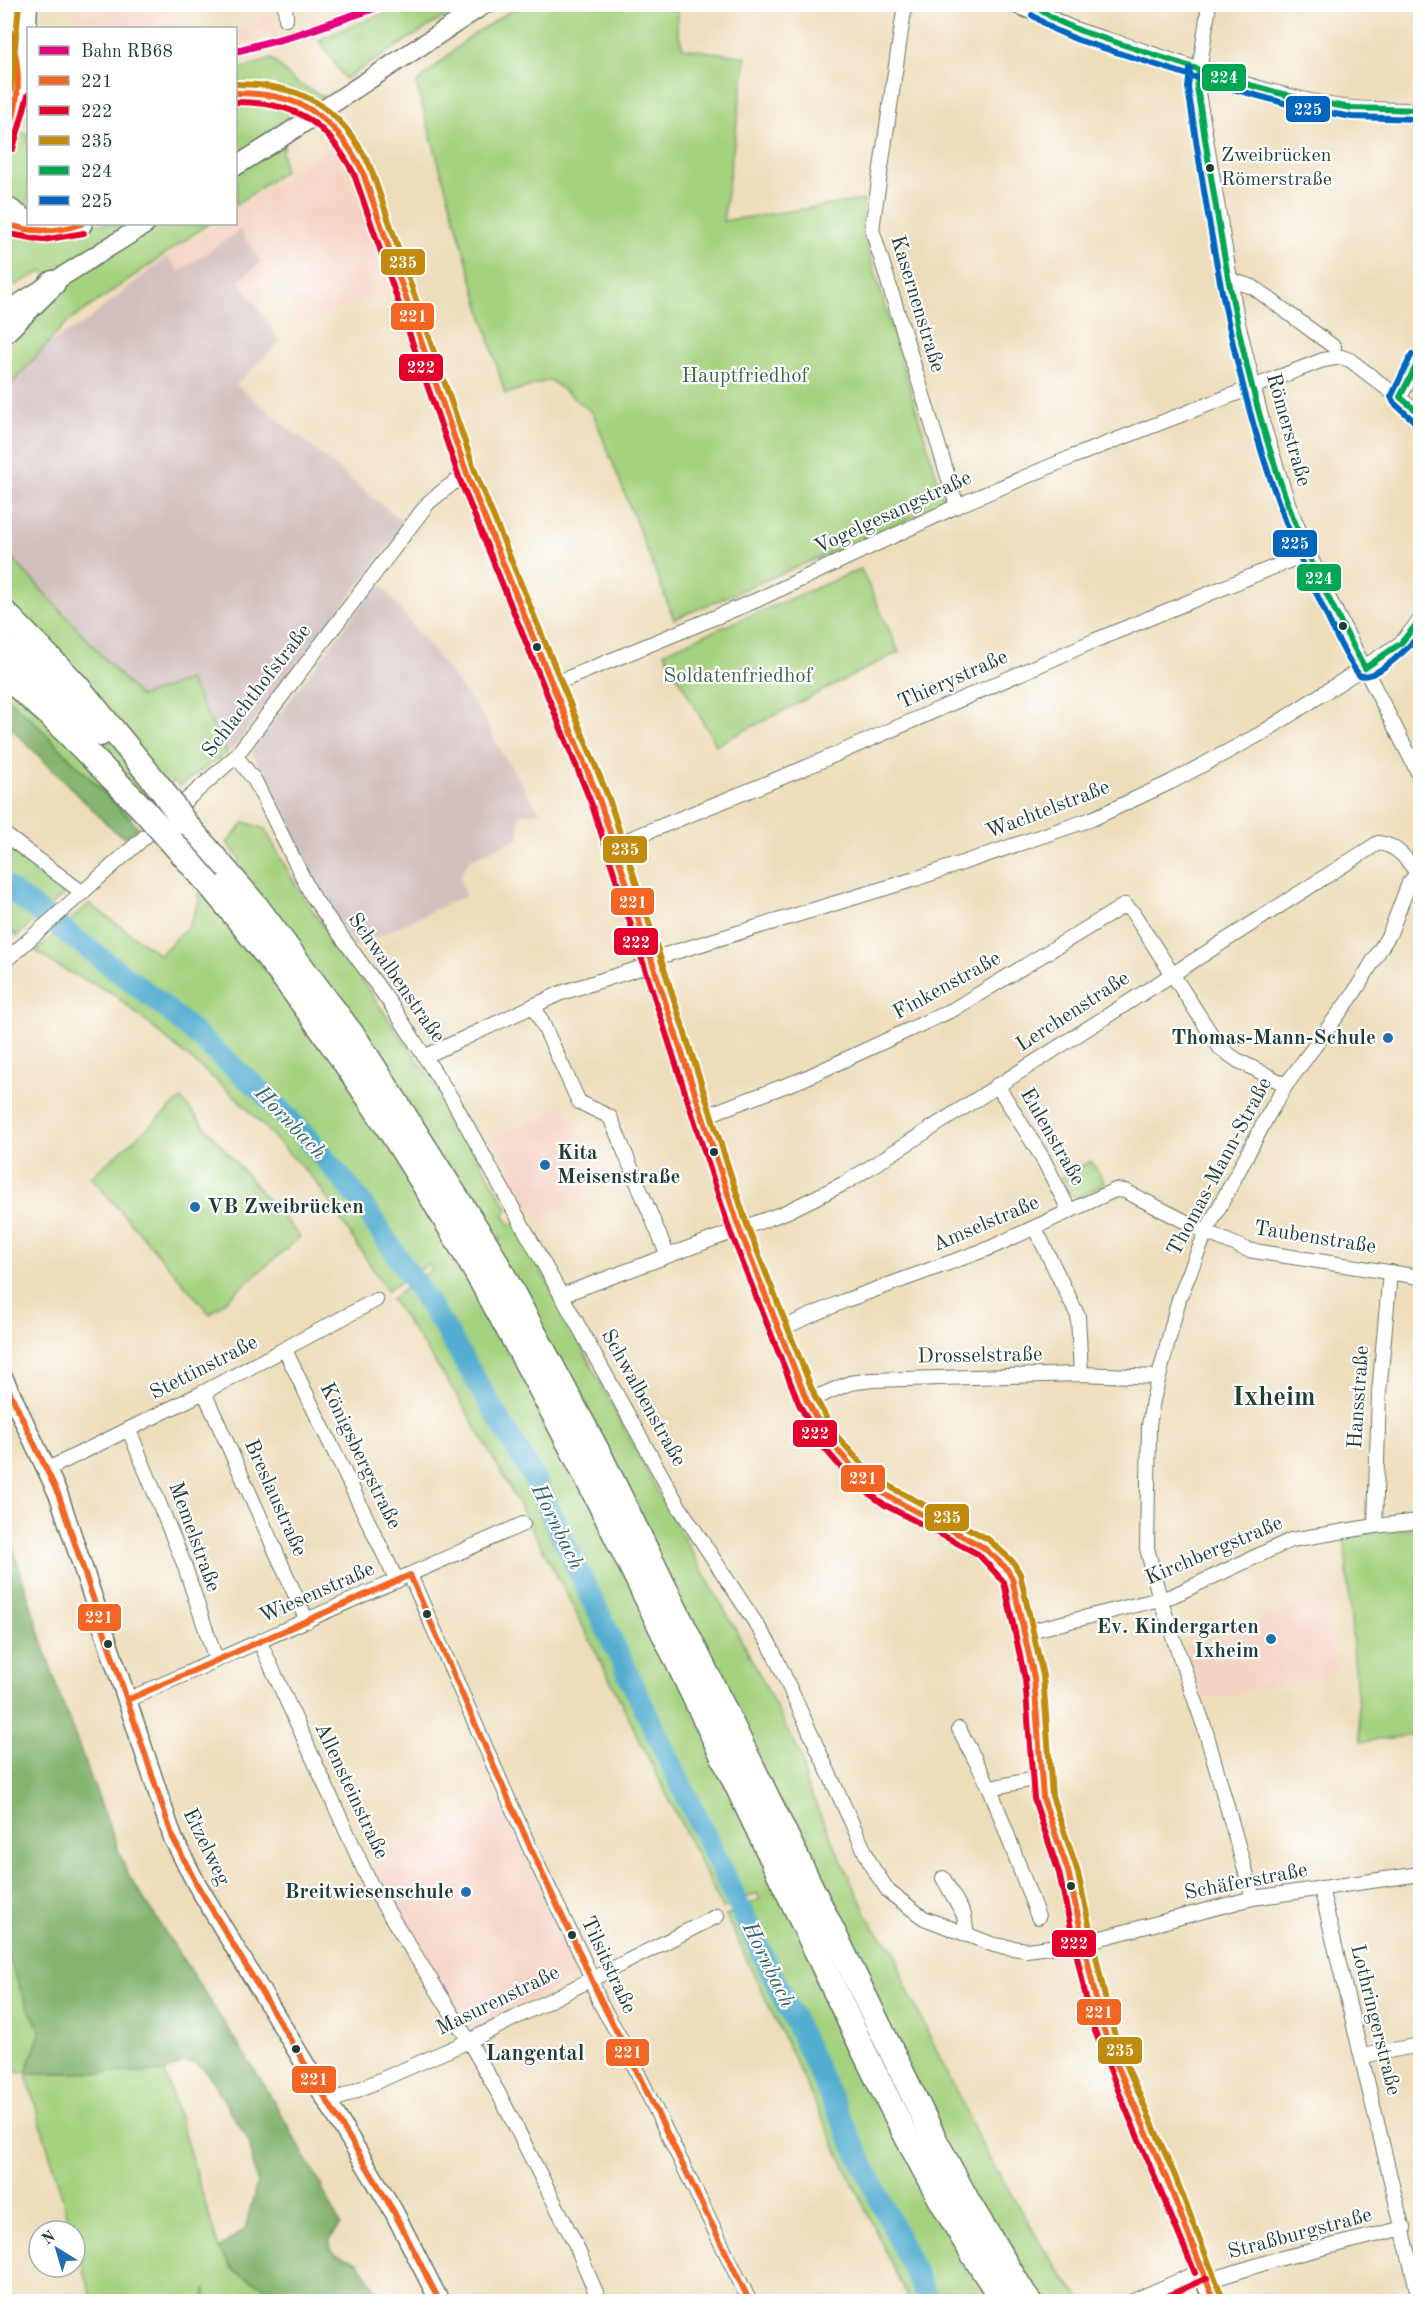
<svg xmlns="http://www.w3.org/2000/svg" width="1425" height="2306" viewBox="0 0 1425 2306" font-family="'Old Standard TT',serif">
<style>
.built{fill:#f5d2c3}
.industrial{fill:#d1bfbd}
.green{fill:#a5d27f;stroke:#62885a;stroke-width:1.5;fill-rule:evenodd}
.forest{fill:#84b46e;stroke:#527851;stroke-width:1.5}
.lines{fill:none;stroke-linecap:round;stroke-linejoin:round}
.river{stroke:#52add0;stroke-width:22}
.street-casing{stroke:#677563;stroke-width:16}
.secondary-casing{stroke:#677563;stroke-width:21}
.primary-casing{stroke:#677563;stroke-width:24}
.highway-casing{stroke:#677563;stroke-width:27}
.street{stroke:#fff;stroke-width:14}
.secondary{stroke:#fff;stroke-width:18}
.primary{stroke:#fff;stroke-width:21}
.highway{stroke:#fff;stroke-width:24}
.secondary-bridge-casing{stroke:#677563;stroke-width:21;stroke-linecap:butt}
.highway-bridge-casing{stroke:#677563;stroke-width:27;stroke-linecap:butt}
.secondary-bridge{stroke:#fff;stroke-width:18}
.highway-bridge{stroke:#fff;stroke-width:24}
.bus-1-casing{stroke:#fff;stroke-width:10}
.bus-2-casing{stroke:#fff;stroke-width:10}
.bus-3-casing{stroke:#fff;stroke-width:10}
.bus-4-casing{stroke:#fff;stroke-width:10}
.bus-5-casing{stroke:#fff;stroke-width:10}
.bus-1{stroke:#f26522;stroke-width:6}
.bus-2{stroke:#e4002b;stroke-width:6}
.bus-3{stroke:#c18c0d;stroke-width:6}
.bus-4{stroke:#00a651;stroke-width:6}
.bus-5{stroke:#0065bd;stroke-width:6}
.rail-1-casing{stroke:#fff;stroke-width:12}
.rail-1{stroke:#e5007d;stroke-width:8}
.bus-dot{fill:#1f3d34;stroke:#fff;stroke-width:2}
.poi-dot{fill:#1f6fb2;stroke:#fff;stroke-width:2}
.labels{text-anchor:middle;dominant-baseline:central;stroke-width:4.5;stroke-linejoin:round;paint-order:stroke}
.bus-label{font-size:20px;fill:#1f3d34;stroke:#fff;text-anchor:start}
.street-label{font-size:21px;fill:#1f3d34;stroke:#fff}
.park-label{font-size:21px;fill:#406247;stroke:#fff}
.poi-label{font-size:21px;font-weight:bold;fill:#1f3d34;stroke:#fff;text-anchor:end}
.water-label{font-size:22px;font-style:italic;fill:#31646b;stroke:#fff}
.neighbourhood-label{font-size:22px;font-weight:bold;fill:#1f3d34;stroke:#fff}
.district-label{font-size:27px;font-weight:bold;fill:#1f3d34;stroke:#fff}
.line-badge{stroke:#fff;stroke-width:2}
.badge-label{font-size:16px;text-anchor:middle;font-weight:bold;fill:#fff}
</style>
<rect width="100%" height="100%" fill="#fff"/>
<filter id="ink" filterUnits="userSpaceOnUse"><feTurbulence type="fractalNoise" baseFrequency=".0167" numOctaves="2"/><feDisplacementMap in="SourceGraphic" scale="12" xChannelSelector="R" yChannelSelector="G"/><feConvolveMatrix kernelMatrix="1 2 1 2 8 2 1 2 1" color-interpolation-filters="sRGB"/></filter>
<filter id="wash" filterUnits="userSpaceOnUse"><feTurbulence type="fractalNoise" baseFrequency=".008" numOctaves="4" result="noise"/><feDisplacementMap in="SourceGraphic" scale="24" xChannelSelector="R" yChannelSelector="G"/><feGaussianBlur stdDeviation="1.35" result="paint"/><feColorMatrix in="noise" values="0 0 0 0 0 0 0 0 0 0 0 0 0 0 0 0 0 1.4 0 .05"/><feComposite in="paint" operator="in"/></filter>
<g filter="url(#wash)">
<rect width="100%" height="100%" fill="#edb"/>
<g class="built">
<polygon points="74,5 166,5 187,28 75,28"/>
<polygon points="267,12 279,33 236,45 236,30 250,27"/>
<polygon points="332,145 395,289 300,322 284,276 253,300 239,279 261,262 179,272 167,256 216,224 236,224 236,210"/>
<polygon points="564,1104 578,1135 573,1138 593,1192 537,1220 494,1138"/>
<polygon points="1324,1596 1336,1673 1205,1700 1187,1649"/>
<polygon points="501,1804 578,1970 576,1977 470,2030 462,2026 371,1860"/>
</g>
<g class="industrial">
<polygon points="240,230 261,262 239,280 280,341 236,385 405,524 234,747 191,776 5,576 5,375 37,349 82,325 167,256 179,272"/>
<polygon points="379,582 483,716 501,752 540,812 519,814 519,838 469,860 460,877 465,896 355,947 313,881 252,751"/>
</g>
<g class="green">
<polygon points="405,4 463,5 345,79 319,40"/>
<polygon points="521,4 679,5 677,29 683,48 746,57 723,221 864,200 863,233 945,504 674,619 593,413 550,380 505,394 416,84 468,38"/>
<polygon points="272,59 295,82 323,96 273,128 285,148 282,150 284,171 236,205 236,70"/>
<polygon points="5,128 28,134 28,224 208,224 65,324 5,391 5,344 61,294 43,271 5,290"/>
<polygon points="4,549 140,697 189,680 227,753 179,786 174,781 130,818 34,722 5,696"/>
<polygon points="861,569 899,652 716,745 664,652"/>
<path d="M245,822L265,829L299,891L442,1095L508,1209L503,1214L509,1224H516C566,1315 613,1409 663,1501C703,1574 747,1645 782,1720C795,1749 803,1748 805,1782L868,1917L877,1932L894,1949L905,1985L985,2151L1046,2252L1082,2301H909L726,1916L760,1899L757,1893L723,1909C643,1748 566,1584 476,1428C451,1383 420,1341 391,1299L432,1269L429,1264L387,1291L317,1183L238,1099L112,993L59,967L36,951L89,904L160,955L190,924L200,898L197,895L241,860L227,843ZM482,1206L501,1239L456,1266L436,1232Z"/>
<polygon points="5,844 65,893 17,936 5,926"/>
<polygon points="181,1099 300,1237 210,1314 91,1177"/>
<polygon points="1091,1161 1105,1183 1078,1198 1069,1194 1061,1177"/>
<polygon points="1420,1527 1420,1734 1361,1742 1344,1536"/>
<polygon points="4,1946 27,2006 41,2031 26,2073 165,2072 219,2249 291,2301 206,2301 206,2288 204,2301 89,2301 92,2298 75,2240 75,2231 72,2231 26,2073 5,2071"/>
</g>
<g class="forest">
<polygon points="5,696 34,722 139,828 125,837 114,831 5,722"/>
<path d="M5,1523L58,1691L127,1873L266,2088L319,2181L340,2225L329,2241C332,2260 344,2255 358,2262L384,2301H291L234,2271L219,2249L245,2229L257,2183L249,2141L206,2071L195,2063H183L165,2072L26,2073L41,2031L27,2006L4,1946Z"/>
</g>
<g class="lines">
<polyline class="river" points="4,885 155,999 261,1091 305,1135 359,1199 441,1322 534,1478 929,2302"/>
</g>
</g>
<g filter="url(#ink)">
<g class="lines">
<g class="street-casing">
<g id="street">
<polyline points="285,4 286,19"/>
<polyline points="905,4 872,229 957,506"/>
<polyline points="1209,4 1197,87 1237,319 1263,425 1290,509 1325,591 1420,776"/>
<path d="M1037,8C1062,29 1098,36 1129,46C1194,68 1262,92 1330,105C1359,111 1391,109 1420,110"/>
<polyline points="1230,280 1253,287 1334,347"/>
<polyline points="1400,397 1420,358"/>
<polyline points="554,684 757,600 957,506 1072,457 1323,360 1341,357 1350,360 1420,414"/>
<polyline points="236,756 255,781 312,896 390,1003 452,1099 678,1505 770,1645 872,1867 889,1892 924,1918 994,1945 1026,1950 1082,1943 1253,1898 1420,1874"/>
<polyline points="4,834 83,893"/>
<polyline points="615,845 807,767 1096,640 1308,553"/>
<polyline points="652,959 915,879 1092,819 1171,782 1262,733 1401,643 1420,620"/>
<polyline points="4,962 236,756 429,502 453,483 468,477"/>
<polyline points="534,1005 579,1102 610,1117 667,1254"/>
<polyline points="426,1056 561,993 653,964"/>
<polyline points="997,1085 1042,1157 1069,1210"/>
<polyline points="702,1117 803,1079 954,1009 1125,905 1133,913 1220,1048 1237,1060 1286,1085"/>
<polyline points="1035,1228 1078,1316 1081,1374"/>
<path d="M562,1295L786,1212L847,1182L1378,843C1397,845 1406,858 1417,873"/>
<polyline points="778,1330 844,1301 990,1248 1115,1190 1125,1191 1206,1232 1248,1250 1420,1277"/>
<polyline points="285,1350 397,1581"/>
<polyline points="204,1392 307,1621"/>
<polyline points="807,1401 850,1383 872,1380 1081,1374 1158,1377"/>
<polyline points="129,1430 184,1564 216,1660"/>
<polyline points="48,1469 204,1392 376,1300"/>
<polyline points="1375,1526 1379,1393 1390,1272"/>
<polyline points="410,1575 532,1853 586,1965 600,2003 621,2039 750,2302"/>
<polyline points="1026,1632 1172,1596 1291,1540 1375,1526 1420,1521"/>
<polyline points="260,1642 370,1883 469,2041 501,2098 575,2243 600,2302"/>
<polyline points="127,1700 523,1524"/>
<polyline points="959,1729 990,1788 1038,1917"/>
<polyline points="990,1788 1040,1778"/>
<polyline points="943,1878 964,1915 967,1935"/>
<polyline points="1321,1888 1420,2302"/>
<polyline points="1253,1898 1205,1729 1160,1599 1147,1548 1149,1425 1153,1400 1179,1299 1206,1232 1267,1117 1286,1085 1354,993 1390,933 1409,883 1420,870"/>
<polyline points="1362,2056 1420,2045"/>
<polyline points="328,2103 469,2041 717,1916"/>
<polyline points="1207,2281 1278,2259 1404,2228"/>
<polyline points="1131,2302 1203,2270"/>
</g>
</g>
<g class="secondary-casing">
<g id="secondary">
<polyline points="1017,4 1029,9 1043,4"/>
<path d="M4,10C23,66 27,90 4,146"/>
<polyline points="25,63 28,4"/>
<polyline points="344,96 485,4"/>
<polyline points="236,166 279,139"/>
<polyline points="4,313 146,224"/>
<polyline points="4,1379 59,1496 173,1838 196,1883 394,2212 440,2302"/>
</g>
</g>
<g class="primary-casing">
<g id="primary">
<path d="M236,93C296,89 337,115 362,170L468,477L600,802L739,1228L807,1401L828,1439L860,1476L889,1497L983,1547L1006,1568L1012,1578L1017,1593L1034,1678L1043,1798L1068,1871L1100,2018L1111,2051L1167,2180L1215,2302"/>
<polyline points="4,206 28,222"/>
<path d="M4,223C27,234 59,233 81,224"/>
</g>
</g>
<g class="highway-casing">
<g id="highway">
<polyline points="4,331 53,283"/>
<polyline points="4,612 77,686 162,790"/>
<polyline points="4,646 100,734"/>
<polyline points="4,675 49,714 142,808"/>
<polyline points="184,822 256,906 357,1041 488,1247 600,1456 935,2140 968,2202 1029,2302"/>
<path d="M210,885C456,1176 612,1527 776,1867C847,2013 912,2166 1004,2302"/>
</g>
</g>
<use href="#street" class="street"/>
<use href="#secondary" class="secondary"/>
<use href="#primary" class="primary"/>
<use href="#highway" class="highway"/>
<g class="secondary-bridge-casing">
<polyline id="secondary-bridge" points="279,139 344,96"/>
</g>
<g class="highway-bridge-casing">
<g id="highway-bridge">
<polyline points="162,790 184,822"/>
<polyline points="142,808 210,885"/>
</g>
</g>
<use href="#secondary-bridge" class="secondary-bridge"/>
<use href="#highway-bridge" class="highway-bridge"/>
<g class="bus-1-casing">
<g id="bus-1">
<path d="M4,12C21,63 24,94 4,145"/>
<path d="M236,93C299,93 333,114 362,170L468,477L600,802L739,1228L807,1401L828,1439L860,1476L889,1497L983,1547L1006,1568L1012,1578L1034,1678L1043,1798L1068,1871L1100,2018L1111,2051L1167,2180L1215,2302"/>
<path d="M4,223C30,233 55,233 81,224"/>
<polyline points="4,1380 59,1496 173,1838 196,1883 394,2212 440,2302"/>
<path d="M127,1700L410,1575C462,1693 512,1812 568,1928C586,1965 600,2003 621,2039L750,2302"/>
</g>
</g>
<g class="bus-2-casing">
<g id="bus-2">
<path d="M236,102C296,102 326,121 354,174L460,480L592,805L730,1231L799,1404L821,1444L854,1483L885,1505L978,1554L1004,1582L1025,1679L1034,1799L1059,1873L1091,2021L1120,2095L1195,2273"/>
<polyline points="13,149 28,95"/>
<polyline points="4,233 43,240 84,233"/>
<polyline points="1154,2302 1207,2278"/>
</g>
</g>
<g class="bus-3-casing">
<g id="bus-3">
<path d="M236,84C303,84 340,107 370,166L476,474L609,799L747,1225L815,1397L835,1434L866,1469L894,1489L988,1539L1013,1562L1020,1574L1043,1676L1052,1796L1077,1869L1109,2016L1119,2048L1175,2176L1223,2299"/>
<polyline points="4,113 11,90 19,4"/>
</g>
</g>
<g class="bus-4-casing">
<g id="bus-4">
<polyline points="1037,8 1058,21 1081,31 1228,79 1305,100 1352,108 1420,110"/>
<path d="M1199,70L1197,87C1217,216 1235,345 1276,469C1298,539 1330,604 1365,668L1401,643L1420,620"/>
<polyline points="1420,358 1400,397 1420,414"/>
</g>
</g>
<g class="bus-5-casing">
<g id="bus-5">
<polyline points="1032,15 1053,29 1078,40 1226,87 1302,108 1352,117 1420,119"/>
<path d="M1190,69L1188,88C1214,258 1239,429 1313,586C1327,615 1340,649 1359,675C1375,682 1411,645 1420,634"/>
<polyline points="1412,354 1391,397 1394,403 1414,421"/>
</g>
</g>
<use href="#bus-1" class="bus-1"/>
<use href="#bus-2" class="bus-2"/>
<use href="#bus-3" class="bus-3"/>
<use href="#bus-4" class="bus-4"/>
<use href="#bus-5" class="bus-5"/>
<g class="rail-1-casing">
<polyline id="rail-1" points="236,51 296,35 386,4"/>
</g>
<use href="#rail-1" class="rail-1"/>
</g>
</g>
<g class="bus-dot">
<circle cx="1210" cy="168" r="5"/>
<circle cx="1343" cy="626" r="5"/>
<circle cx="537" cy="647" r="5"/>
<circle cx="714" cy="1152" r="5"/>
<circle cx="427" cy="1614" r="5"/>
<circle cx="108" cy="1644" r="5"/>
<circle cx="1071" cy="1886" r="5"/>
<circle cx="572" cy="1935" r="5"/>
<circle cx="296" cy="2049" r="5"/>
</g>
<g class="poi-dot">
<circle cx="1388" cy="1038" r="6"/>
<circle cx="545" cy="1165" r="6"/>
<circle cx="195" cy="1207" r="6"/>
<circle cx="1271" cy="1639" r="6"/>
<circle cx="466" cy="1892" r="6"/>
</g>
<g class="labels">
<g class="bus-label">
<text x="1221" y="156">Zweibrücken<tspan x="1221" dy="24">Römerstraße</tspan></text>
</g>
<g class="street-label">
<text transform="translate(917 304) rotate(73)">Kasernenstraße</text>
<text transform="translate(1288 430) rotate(74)">Römerstraße</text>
<text transform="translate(893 513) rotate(-25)">Vogelgesangstraße</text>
<text transform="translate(953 680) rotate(-24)">Thierystraße</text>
<text transform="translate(257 691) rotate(-52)">Schlachthofstraße</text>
<text transform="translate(1048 810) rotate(-21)">Wachtelstraße</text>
<text transform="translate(396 978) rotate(55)">Schwalbenstraße</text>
<text transform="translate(947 986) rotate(-29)">Finkenstraße</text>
<text transform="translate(1073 1012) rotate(-33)">Lerchenstraße</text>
<text transform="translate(1052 1137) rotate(60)">Eulenstraße</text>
<text transform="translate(1220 1167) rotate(-62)">Thomas-Mann-Straße</text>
<text transform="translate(986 1224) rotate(-23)">Amselstraße</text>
<text transform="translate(1315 1238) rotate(9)">Taubenstraße</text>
<text transform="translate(980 1356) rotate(-1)">Drosselstraße</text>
<text transform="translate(204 1368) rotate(-27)">Stettinstraße</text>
<text transform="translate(1359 1397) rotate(-86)">Hansstraße</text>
<text transform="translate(643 1398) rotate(61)">Schwalbenstraße</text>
<text transform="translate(360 1456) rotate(64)">Königsbergstraße</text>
<text transform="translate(275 1498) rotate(66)">Breslaustraße</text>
<text transform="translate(194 1537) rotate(70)">Memelstraße</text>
<text transform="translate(1214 1551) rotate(-23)">Kirchbergstraße</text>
<text transform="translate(317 1593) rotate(-24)">Wiesenstraße</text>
<text transform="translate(351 1791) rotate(65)">Allensteinstraße</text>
<text transform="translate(206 1847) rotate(64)">Etzelweg</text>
<text transform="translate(1246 1882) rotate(-11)">Schäferstraße</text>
<text transform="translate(608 1965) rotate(65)">Tilsitstraße</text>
<text transform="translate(498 2001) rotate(-26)">Masurenstraße</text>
<text transform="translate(1375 2020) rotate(76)">Lothringerstraße</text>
<text transform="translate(1300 2234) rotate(-15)">Straßburgstraße</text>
</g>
<g class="park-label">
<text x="745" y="376">Hauptfriedhof</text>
<text x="738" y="676">Soldatenfriedhof</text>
</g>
<g class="poi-label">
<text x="1376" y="1038">Thomas-Mann-Schule</text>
<text x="557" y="1153" text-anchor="start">Kita<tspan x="557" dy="24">Meisenstraße</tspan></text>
<text x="207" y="1207" text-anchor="start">VB Zweibrücken</text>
<text x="1259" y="1627">Ev. Kindergarten<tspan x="1259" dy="24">Ixheim</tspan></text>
<text x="454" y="1892">Breitwiesenschule</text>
</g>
<g class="water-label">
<text transform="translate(290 1123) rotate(46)">Hornbach</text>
<text transform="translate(557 1527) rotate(64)">Hornbach</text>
<text transform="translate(768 1965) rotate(64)">Hornbach</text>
</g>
<g class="neighbourhood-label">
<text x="535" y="2054">Langental</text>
</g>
<g class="district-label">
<text x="1274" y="1397">Ixheim</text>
</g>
</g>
<g class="line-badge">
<rect x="1201" y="63" width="46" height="29" rx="6" fill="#00a651"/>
<rect x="1285" y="95" width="46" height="28" rx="6" fill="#0065bd"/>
<rect x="380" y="248" width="46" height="28" rx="6" fill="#c18c0d"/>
<rect x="390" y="302" width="45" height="29" rx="6" fill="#f26522"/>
<rect x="398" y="353" width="46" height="29" rx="6" fill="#e4002b"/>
<rect x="1272" y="529" width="46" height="29" rx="6" fill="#0065bd"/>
<rect x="1296" y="563" width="46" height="29" rx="6" fill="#00a651"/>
<rect x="602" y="835" width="46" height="29" rx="6" fill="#c18c0d"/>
<rect x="610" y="887" width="45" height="29" rx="6" fill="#f26522"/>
<rect x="613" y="927" width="46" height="29" rx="6" fill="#e4002b"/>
<rect x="792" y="1419" width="46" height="29" rx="6" fill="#e4002b"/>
<rect x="840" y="1464" width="46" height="29" rx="6" fill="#f26522"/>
<rect x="924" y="1503" width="46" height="29" rx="6" fill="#c18c0d"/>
<rect x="77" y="1603" width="45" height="29" rx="6" fill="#f26522"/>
<rect x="1051" y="1929" width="46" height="29" rx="6" fill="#e4002b"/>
<rect x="1076" y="1998" width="46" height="28" rx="6" fill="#f26522"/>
<rect x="1097" y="2036" width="46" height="29" rx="6" fill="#c18c0d"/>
<rect x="605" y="2038" width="45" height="29" rx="6" fill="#f26522"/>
<rect x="291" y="2065" width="46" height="29" rx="6" fill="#f26522"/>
</g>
<g class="badge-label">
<text x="1224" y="83">224</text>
<text x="1308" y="115">225</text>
<text x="403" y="268">235</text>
<text x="413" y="322">221</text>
<text x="421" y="373">222</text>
<text x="1295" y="549">225</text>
<text x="1319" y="584">224</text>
<text x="625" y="855">235</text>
<text x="633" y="908">221</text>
<text x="636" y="948">222</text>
<text x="815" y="1439">222</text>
<text x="863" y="1484">221</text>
<text x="947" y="1523">235</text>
<text x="99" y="1623">221</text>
<text x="1074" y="1949">222</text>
<text x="1099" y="2018">221</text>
<text x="1120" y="2056">235</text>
<text x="628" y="2058">221</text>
<text x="314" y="2085">221</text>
</g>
<rect width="1425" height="2306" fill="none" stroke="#fff" stroke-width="24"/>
<rect x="27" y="27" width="210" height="198" fill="#ffffff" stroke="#a5b1ae" stroke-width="1.5"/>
<rect x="39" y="46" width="30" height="9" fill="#e5007d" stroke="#a5b1ae" stroke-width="1.5"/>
<text x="81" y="57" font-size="18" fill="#1f3d34">Bahn RB68</text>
<rect x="39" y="76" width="30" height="9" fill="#f26522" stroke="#a5b1ae" stroke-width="1.5"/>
<text x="81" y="87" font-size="18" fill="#1f3d34">221</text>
<rect x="39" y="106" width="30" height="9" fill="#e4002b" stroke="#a5b1ae" stroke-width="1.5"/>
<text x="81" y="117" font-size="18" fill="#1f3d34">222</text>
<rect x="39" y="136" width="30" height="9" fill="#c18c0d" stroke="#a5b1ae" stroke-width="1.5"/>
<text x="81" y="147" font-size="18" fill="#1f3d34">235</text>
<rect x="39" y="166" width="30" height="9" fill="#00a651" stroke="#a5b1ae" stroke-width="1.5"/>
<text x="81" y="177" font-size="18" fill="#1f3d34">224</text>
<rect x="39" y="196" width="30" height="9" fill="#0065bd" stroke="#a5b1ae" stroke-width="1.5"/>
<text x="81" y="207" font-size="18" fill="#1f3d34">225</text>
<g transform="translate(57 2249) rotate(323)"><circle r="28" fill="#ffffff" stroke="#a5b1ae" stroke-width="1.5"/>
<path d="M0-4.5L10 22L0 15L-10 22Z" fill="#1f6fb2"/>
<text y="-9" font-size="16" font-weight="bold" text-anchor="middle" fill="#1f3d34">N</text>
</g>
</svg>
